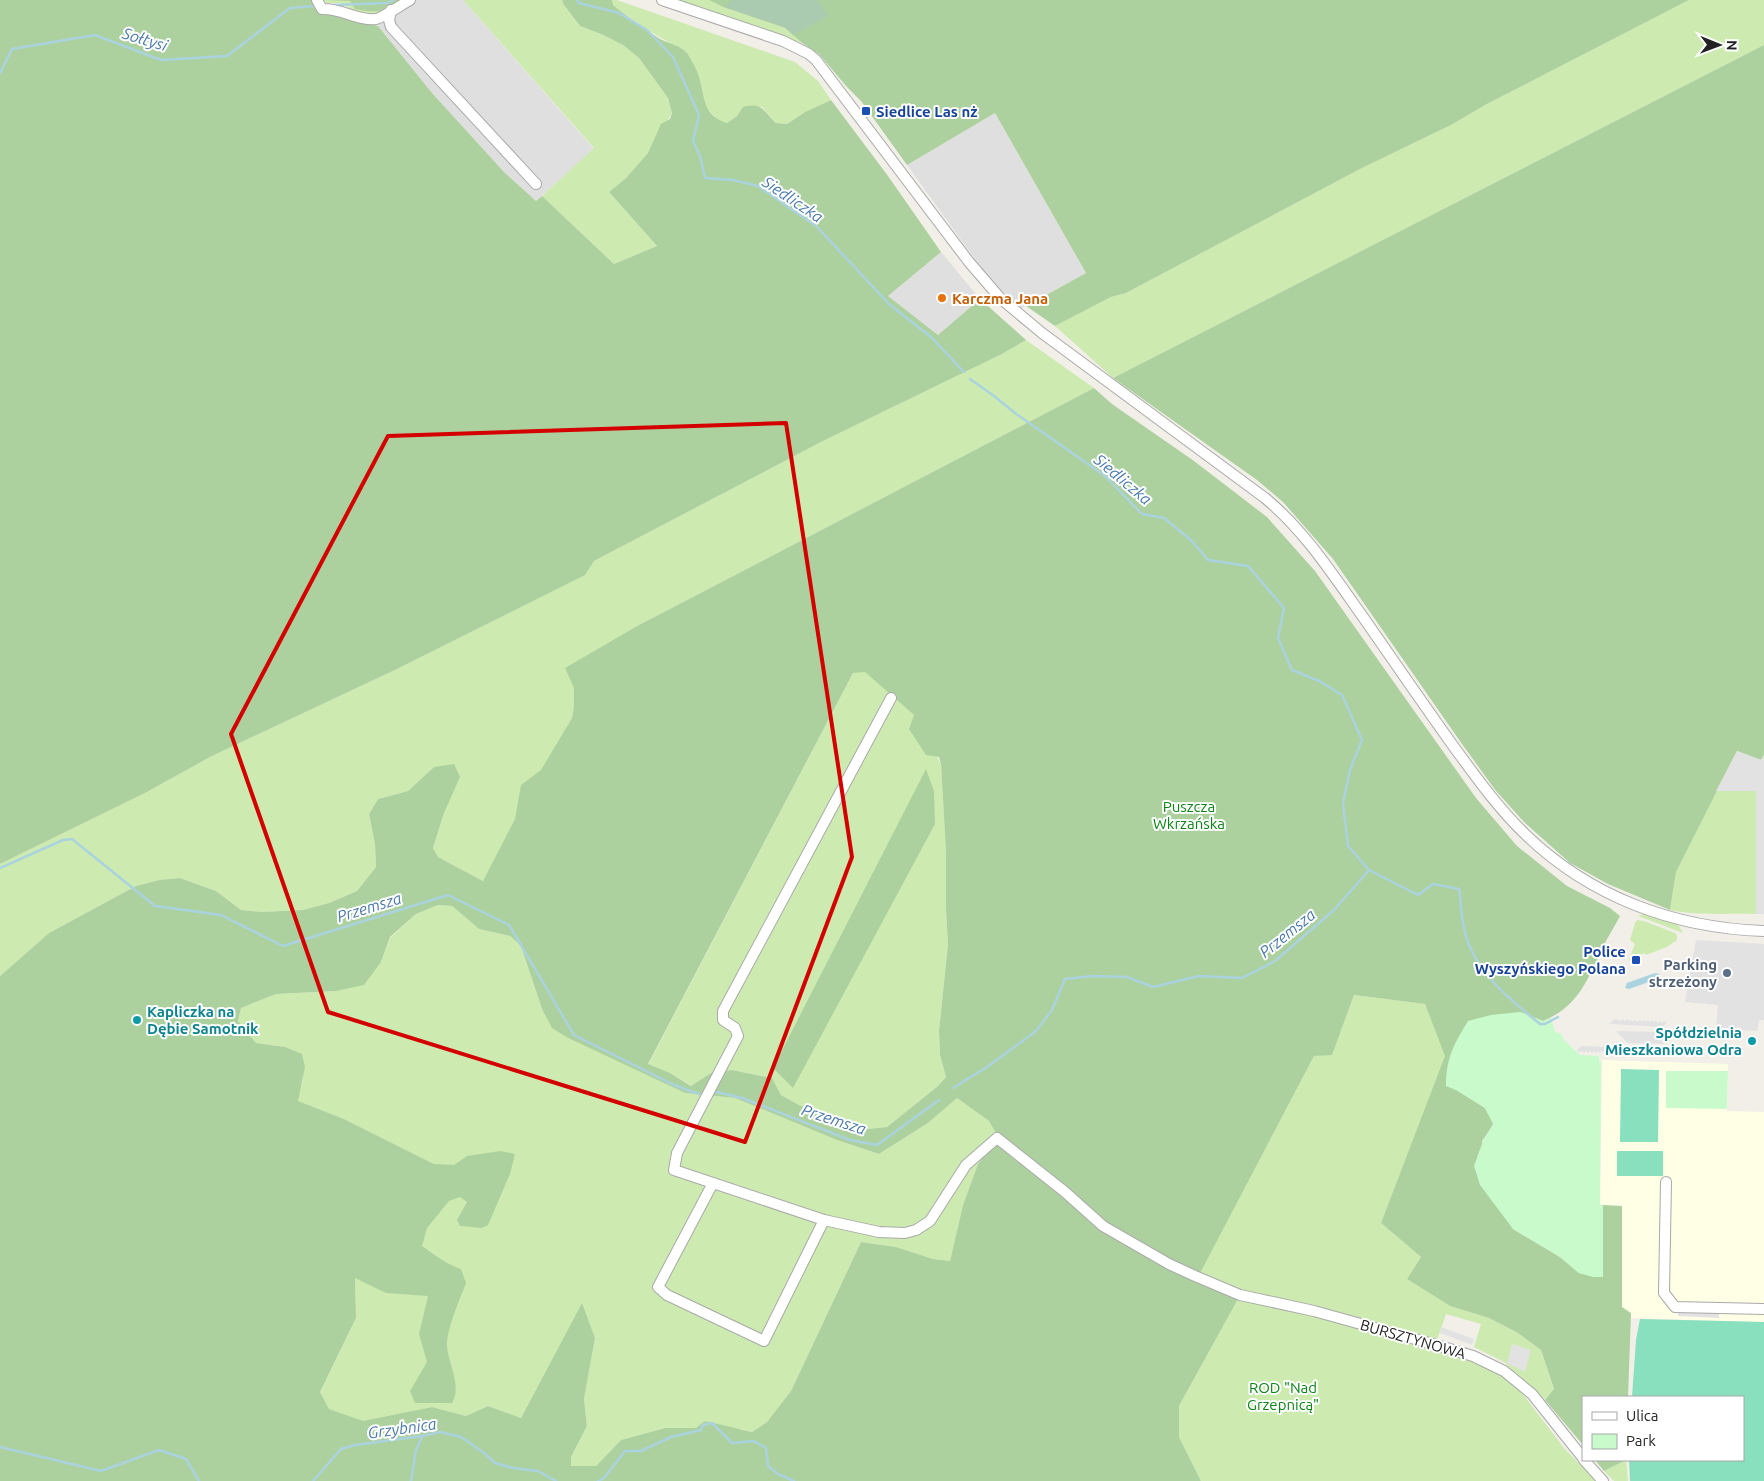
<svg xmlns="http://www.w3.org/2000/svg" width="1764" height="1481" viewBox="0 0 1764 1481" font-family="Ubuntu,sans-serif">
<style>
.residential{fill:#e0dfdf}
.education{fill:#ffffe5}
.grass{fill:#cdebb0}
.forest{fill:#add19e;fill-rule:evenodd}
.cemetery{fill:#aacbaf}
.park{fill:#c8facc}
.pitch{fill:#88e0be}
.parking{fill:#e2e2e2}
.water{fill:#aad3df}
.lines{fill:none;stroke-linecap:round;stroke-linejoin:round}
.stream{stroke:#aad3df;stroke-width:2.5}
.minor-casing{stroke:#a9a9a9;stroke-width:12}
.minor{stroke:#fff;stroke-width:10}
.marked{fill:none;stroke:#d40000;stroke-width:4;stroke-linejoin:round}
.transit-dot{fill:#1a4fb4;stroke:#fff;stroke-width:2}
.food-dot{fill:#e8710a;stroke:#fff;stroke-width:2}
.service-dot{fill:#5c6f8a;stroke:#fff;stroke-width:2}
.culture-dot{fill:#0f9aa8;stroke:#fff;stroke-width:2}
.labels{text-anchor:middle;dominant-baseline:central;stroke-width:4;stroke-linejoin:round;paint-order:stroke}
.transit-label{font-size:15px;font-weight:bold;fill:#164399;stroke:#fff;text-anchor:start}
.food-label{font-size:15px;font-weight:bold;fill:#c56008;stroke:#fff;text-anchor:start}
.park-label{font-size:15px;fill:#0c8416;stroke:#fff}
.service-label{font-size:15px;font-weight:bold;fill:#4e5e75;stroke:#fff;text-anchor:end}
.culture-label{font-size:15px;font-weight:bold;fill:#0d838f;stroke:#fff;text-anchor:start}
.street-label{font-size:15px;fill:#222;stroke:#fff}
.water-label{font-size:16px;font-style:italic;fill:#4a7aab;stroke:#fff}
</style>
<rect width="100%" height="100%" fill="#f2efe9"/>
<g class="residential">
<polygon points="400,0 463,0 594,149 536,201 504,172 432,93 378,26 380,8"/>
<polygon points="995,113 1086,273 1021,308 1001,290 982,269 907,165"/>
<polygon points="941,252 980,299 938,335 888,296"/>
</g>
<polygon class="education" points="1602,1060 1728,1064 1727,1111 1764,1112 1764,1322 1630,1318 1630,1313 1622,1308 1622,1206 1600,1205"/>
<g class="grass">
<polygon points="321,0 400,0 380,8 379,15 352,10 341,3 327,3"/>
<polygon points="463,0 562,0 564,5 580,26 601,34 623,45 639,58 668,98 672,113 648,153 626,178 609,192 657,246 614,264 542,196 594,148"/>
<path d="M612,0H617L795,62L818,81L831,100L805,112L787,124L776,123L762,107H743L737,116L727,123L718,120L708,110L685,51C659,38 636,23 613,5Z"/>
<polygon points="676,0 709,0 723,7 785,28 802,43"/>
<polygon points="1689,0 1764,0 1764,45 1113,378 1055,326 1111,297 1126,293 1362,168 1451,125 1485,105"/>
<polygon points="1026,340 1094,388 639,625 574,688 574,706 572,718 483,881 438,857 433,848 444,813 434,767 408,791 378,799 369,814 375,844 376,867 357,891 329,903 303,910 262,912 241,910 216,891 180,878 159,880 136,886 49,933 0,976 0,864 145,793 210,757 397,669 584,575 594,561 823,441 1002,354"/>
<polygon points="865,671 914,715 941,764 946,852 946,910 948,944 939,1031 940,1055 946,1077 938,1086 887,1127 866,1129 799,1105 781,1095 772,1078 732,1070 711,1073 692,1086 670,1073 648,1065 853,673"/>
<path d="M1716,791H1756V914C1728,913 1698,916 1670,910L1676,872Z"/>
<polygon points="438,905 452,906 479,929 510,936 521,946 542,1009 568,1038 685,1093 735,1098 837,1140 879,1154 928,1123 957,1098 989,1121 998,1137 978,1164 963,1205 950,1261 933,1259 896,1247 861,1242 791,1391 767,1422 752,1432 742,1429 665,1428 621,1440 596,1466 571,1466 571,1457 587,1426 584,1399 595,1338 582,1304 521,1418 488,1406 466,1416 432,1407 363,1422 329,1409 320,1392 356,1318 355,1278 434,1164 344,1119 297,1101 303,1079 285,1047 256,1043 238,1021 241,1008 276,994 336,991 381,962 390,938 416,914"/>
<polygon points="1643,914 1675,923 1679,926 1683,933 1638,916"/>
<polygon points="1637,920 1644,921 1675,933 1677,935 1677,940 1667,947 1646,955 1645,953 1640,955 1641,957 1630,961 1629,959 1635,944 1630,940 1635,923"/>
<polygon points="1354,995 1425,1004 1446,1056 1381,1223 1421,1257 1407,1279 1450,1306 1489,1318 1518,1333 1541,1350 1554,1390 1545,1400 1504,1362 1474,1347 1481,1324 1446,1314 1437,1340 1327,1309 1233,1289 1199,1274 1314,1056 1332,1054"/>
<polygon points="1238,1299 1332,1319 1439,1349 1478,1364 1498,1373 1515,1384 1564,1448 1596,1481 1201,1481 1179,1437 1179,1406"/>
<polygon points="1626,1460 1628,1481 1614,1481 1604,1471"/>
</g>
<g class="forest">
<path d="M0,0H314L318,10L378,26L432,93L504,172L536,201L542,196L614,264L657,246L609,192L626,178L648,153L661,124L670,119L672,113L668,98L639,58L623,45L601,34L580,26L564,5L562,0H612L613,5C628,17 644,29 660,39C668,43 681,46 687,53C692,61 698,71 700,81C705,100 704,116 727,123L737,116L743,107C763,102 763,111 776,123L787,124L805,112L831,100L888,176L941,252L888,296L938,335L980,299L1026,340L1002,354L823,441L594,561L585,575L397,669L210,757L145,793L0,864Z"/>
<path d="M327,0H404C382,11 380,14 355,9L350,1Z"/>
<polygon points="709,0 1689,0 1485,105 1451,125 1362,168 1126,293 1111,297 1055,326 1026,306 1086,273 995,113 907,165 861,101 846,86 819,54 802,43 785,28 723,7"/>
<polygon points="1764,45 1764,755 1761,760 1737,751 1676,872 1670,910 1608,884 1570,863 1525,823 1496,791 1462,744 1333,559 1283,502 1257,480 1113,378"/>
<path d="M1094,388L1112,404L1194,461L1267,517L1315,571L1476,798L1517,846L1567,886L1610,908L1620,916C1615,926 1608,936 1603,947C1588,979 1578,1007 1543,1021L1520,1012L1458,1091L1485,1108L1494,1124L1482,1141L1513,1229L1560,1257L1579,1273L1603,1276V1205L1622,1206V1307L1631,1313L1628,1397H1583V1445L1545,1400L1554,1389L1541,1350L1518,1333L1489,1318L1450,1306L1407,1279L1421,1257L1381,1223L1445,1056L1425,1004L1354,995L1332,1055L1314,1056L1197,1279L1238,1299L1179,1406V1437L1201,1481H0V976L49,933L136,886L159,880L180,878L216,891L241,910L262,912L303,910L329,903L357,891L376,867L375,844L369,814L378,799L408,791L434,767L454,764L460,777L444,813L433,848L438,857L483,881L515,819L521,785L541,770L572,718L574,706V688L565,668L639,625ZM865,672L914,715L909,729L926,755L939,757L941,764L946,852V910L948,944L939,1031L940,1055L946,1077L938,1086L887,1127L867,1129L799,1105L781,1095L772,1078L732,1070L711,1073L691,1086L670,1073L648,1064L853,673ZM438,905L452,906L479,929L510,936L521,946L542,1009L552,1028L568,1038L685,1093L735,1098L837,1140L879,1154L928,1123L957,1098L989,1121L998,1137L978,1164L963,1205L950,1261L933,1259L896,1247L861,1242L791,1391L767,1422L752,1432L705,1421L696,1428H665L621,1440L596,1466H571V1457L587,1426L584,1399L595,1338L582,1303L521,1418L488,1406L466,1416L432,1407L363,1421L329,1409L320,1392L356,1318L355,1278L386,1293L428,1296L419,1334L427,1362L410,1391L415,1403H452C462,1387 449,1365 447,1347C446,1330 460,1299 466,1283L461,1269C446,1264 435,1255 422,1246L427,1228L449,1201L460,1197L467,1202L457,1220L460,1226L482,1228L488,1225L510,1174L515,1154L500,1151L467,1156L454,1165L434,1164L344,1119L298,1101L305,1067L302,1054L285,1047L256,1043L238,1021L241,1008L276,994L336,991L364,985L381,962L390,937L416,914Z"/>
<polygon points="926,769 934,791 935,824 793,1088 773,1068"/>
<polygon points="1595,1460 1626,1460 1604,1471"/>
</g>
<polygon class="cemetery" points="732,0 818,0 828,16 793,35 785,27 725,7"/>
<g class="park">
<path d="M1520,1012L1543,1021L1551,1018L1555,1032L1560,1033L1565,1041L1580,1055L1599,1056V1062H1601L1600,1205H1603V1277H1593L1579,1273L1560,1257L1513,1229L1480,1185L1474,1166L1483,1141L1493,1124L1485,1108L1458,1091L1446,1086C1446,1058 1454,1044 1468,1021L1491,1015Z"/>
<polygon points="1666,1071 1728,1071 1727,1109 1666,1108"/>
</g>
<g class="pitch">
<polygon points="1621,1069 1659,1070 1658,1142 1620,1142"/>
<rect x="1617" y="1151" width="46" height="25"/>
<polygon points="1640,1319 1764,1322 1764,1481 1630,1481 1629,1460 1743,1460 1743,1397 1632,1397 1636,1340"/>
</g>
<g class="parking">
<polygon points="1737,751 1761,760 1764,755 1764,914 1756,914 1756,791 1716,791"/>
<polygon points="1696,940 1764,944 1764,1020 1759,1020 1757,1031 1716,1029 1718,1005 1685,1002"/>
<polygon points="1615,1019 1621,1021 1623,1019 1625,1021 1627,1019 1629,1021 1631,1020 1633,1022 1635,1020 1637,1022 1640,1020 1642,1022 1644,1020 1646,1022 1648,1020 1650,1022 1652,1020 1654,1022 1656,1021 1658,1023 1660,1021 1662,1023 1665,1021 1667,1023 1662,1027 1609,1024"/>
<polygon points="1616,1031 1658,1032 1662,1036 1660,1039 1665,1044 1628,1043"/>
<polygon points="1582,1046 1663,1049 1665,1049 1658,1055 1656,1053 1654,1055 1652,1053 1650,1055 1648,1053 1646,1055 1644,1053 1642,1055 1640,1053 1638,1055 1631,1052 1629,1054 1627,1052 1625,1054 1623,1052 1621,1054 1619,1052 1617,1054 1615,1052 1613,1054 1611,1052 1604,1053 1602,1051 1600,1053 1598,1051 1596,1053 1594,1051 1592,1053 1590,1051 1588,1053 1586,1051 1584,1053 1582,1051 1579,1052 1577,1050"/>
<polygon points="1678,1311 1719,1312 1719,1318 1678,1316"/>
<polygon points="1441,1327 1474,1339 1472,1345 1440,1333"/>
<polygon points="1512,1344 1531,1350 1525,1372 1507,1363"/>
</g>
<polygon class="water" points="1655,973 1660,974 1657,979 1629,989 1625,988 1627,983"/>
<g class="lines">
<g class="stream">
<polyline points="577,0 579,3 619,13 647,30 673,57 699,115 693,141 700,156 705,178 733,180 758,186 816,226 889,304 931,337 964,372"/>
<polyline points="332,5 388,3 393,0"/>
<polyline points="0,73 12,49 95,35 161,60 227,56 290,8 314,6"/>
<path d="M970,379L994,396L1015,413L1105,476L1142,514L1164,518L1192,541L1208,560L1248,566L1284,608L1278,638L1292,670L1319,681L1342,695L1362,740L1350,770L1343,803L1348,846L1369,870L1418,895L1433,884L1459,889C1461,902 1461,915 1464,928C1472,969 1509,999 1540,1024H1545L1558,1017"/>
<polyline points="0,868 63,840 72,839 155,906 221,915 283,946 448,895 509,925 574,1035 674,1085 699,1094"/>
<polyline points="953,1088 987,1067 1036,1031 1052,1010 1065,979 1093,976 1127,977 1153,987 1199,976 1242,978 1275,961 1334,910 1369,870"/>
<polyline points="713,1091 742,1098 850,1140 877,1145 939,1100"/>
<polyline points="0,1447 101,1471 159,1450 186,1459 199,1481"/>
<polyline points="313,1481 341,1449 355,1445 422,1436 440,1432 461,1437 484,1453 495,1463 513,1468 538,1471 556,1481"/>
<polyline points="411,1481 416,1450 422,1437"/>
<polyline points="598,1481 604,1478 625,1451 641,1451 671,1437 701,1430 703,1425 712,1423 732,1443 754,1441 766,1448 768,1466 778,1474 794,1481"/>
</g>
<g class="minor-casing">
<g id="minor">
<path d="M317,0L322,9C341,8 358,21 376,19C384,17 401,5 410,0"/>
<path d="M662,0L783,41L809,54L816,60L969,262L1000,298L1042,333L1265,498C1305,531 1333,575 1363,617C1393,660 1423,704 1454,747C1476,777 1498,808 1525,834C1590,897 1674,928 1764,931"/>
<polyline points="391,10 389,20 391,27 536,184"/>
<polyline points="891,698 723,1011 723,1020 735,1028 738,1036 677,1153 674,1170 824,1220 879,1232 905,1233 916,1230 930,1221 966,1165 997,1138 1065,1192 1103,1226 1169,1264 1195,1276 1240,1295 1314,1311 1440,1346 1473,1356 1504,1371 1532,1394 1583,1458"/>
<polyline points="1666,1182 1664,1293 1675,1307 1764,1309"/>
<polyline points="713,1183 658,1287 667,1295 764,1341 824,1220"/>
<polyline points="1584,1460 1603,1481"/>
</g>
</g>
<use href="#minor" class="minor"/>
</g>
<path class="marked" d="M786,423L852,857L745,1142L328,1012L231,734L388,436Z"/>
<g class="transit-dot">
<rect x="861" y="106" width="10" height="10" rx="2.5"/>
<rect x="1631" y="955" width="10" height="10" rx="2.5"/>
</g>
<circle class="food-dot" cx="942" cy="298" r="5"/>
<circle class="service-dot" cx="1727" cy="973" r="5"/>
<g class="culture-dot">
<circle cx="137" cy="1020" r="5"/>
<circle cx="1752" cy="1041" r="5"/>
</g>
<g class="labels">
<g class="transit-label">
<text x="876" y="111">Siedlice Las nż</text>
<text x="1626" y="951" text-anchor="end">Police<tspan x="1626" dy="17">Wyszyńskiego Polana</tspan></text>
</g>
<g class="food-label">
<text x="952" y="298">Karczma Jana</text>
</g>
<g class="park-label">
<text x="1189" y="806">Puszcza<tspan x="1189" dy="17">Wkrzańska</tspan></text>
<text x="1283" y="1387">ROD "Nad<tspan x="1283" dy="17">Grzepnicą"</tspan></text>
</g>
<g class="service-label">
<text x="1717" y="964">Parking<tspan x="1717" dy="17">strzeżony</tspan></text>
</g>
<g class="culture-label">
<text x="147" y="1011">Kapliczka na<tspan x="147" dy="17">Dębie Samotnik</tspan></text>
<text x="1742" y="1032" text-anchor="end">Spółdzielnia<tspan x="1742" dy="17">Mieszkaniowa Odra</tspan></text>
</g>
<g class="street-label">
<text transform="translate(1413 1339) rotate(16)">BURSZTYNOWA</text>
</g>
<g class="water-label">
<text transform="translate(145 39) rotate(17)">Sołtysi</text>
<text transform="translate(793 199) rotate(34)">Siedliczka</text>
<text transform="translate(1123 479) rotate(40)">Siedliczka</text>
<text transform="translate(369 907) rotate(-17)">Przemsza</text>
<text transform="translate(1287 933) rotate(-39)">Przemsza</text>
<text transform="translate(834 1119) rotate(18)">Przemsza</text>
<text transform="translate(402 1428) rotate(-8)">Grzybnica</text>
</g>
</g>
<rect x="1582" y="1396" width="162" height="65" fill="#ffffff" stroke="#a7a7a7"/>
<rect x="1592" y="1412" width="25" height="8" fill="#ffffff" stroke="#a7a7a7"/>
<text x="1626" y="1421" font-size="15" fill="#222222">Ulica</text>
<rect x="1592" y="1434" width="25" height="15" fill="#c8facc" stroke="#a7a7a7"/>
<text x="1626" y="1446" font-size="15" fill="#222222">Park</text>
<g transform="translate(1719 45) rotate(91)" stroke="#ffffff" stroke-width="4" paint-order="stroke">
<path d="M0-4L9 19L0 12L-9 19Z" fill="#222222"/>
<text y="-8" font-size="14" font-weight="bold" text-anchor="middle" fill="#222222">N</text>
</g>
</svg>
